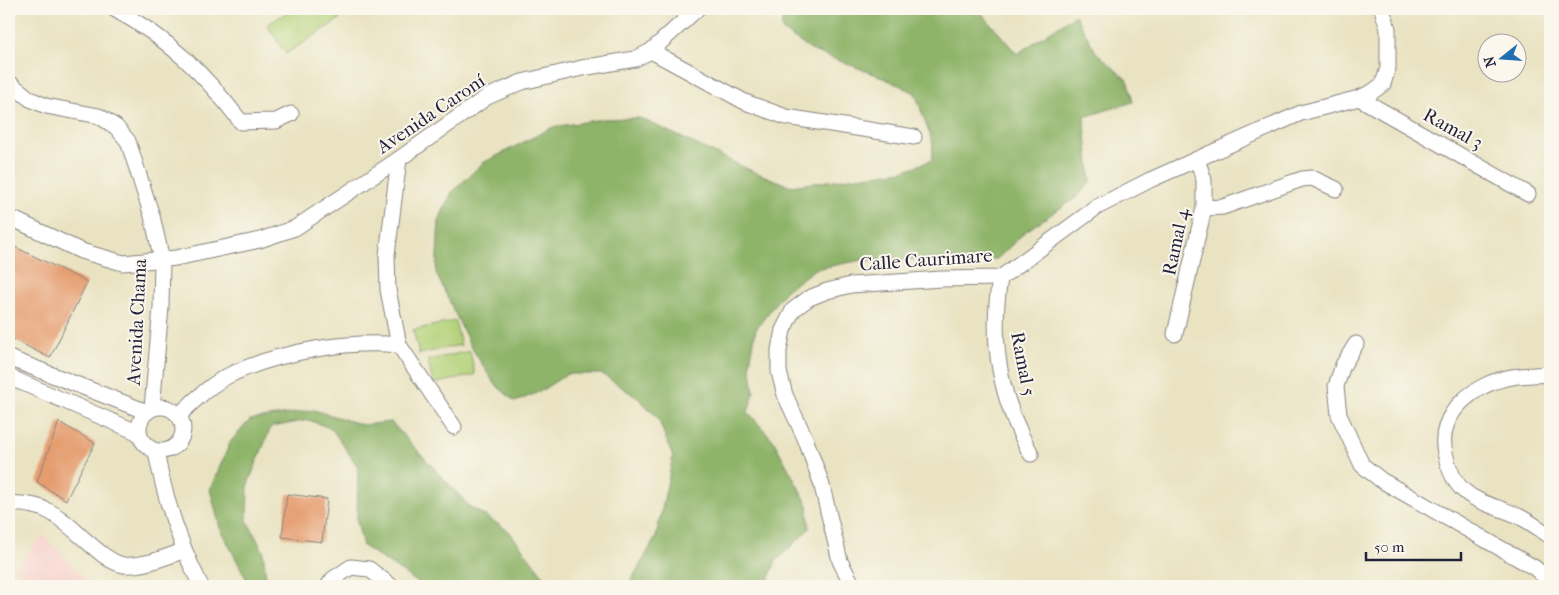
<svg xmlns="http://www.w3.org/2000/svg" width="1559" height="595" viewBox="0 0 1559 595" font-family="'IM FELL French Canon',serif">
<style>
.built{fill:#f7d0cc}
.green{fill:#b3d279;stroke:#6a7a5a}
.forest{fill:#8eb469;stroke:#586b52}
.building{fill:#e59d6f}
.lines{fill:none;stroke-linecap:round;stroke-linejoin:round}
.minor-casing{stroke:#86827e;stroke-width:17}
.minor{stroke:#fff;stroke-width:15}
.labels{text-anchor:middle;dominant-baseline:central;stroke-width:4;stroke-linejoin:round;paint-order:stroke}
.street-label{font-size:19px;fill:#22223b;stroke:#fbf7ec}
</style>
<rect width="100%" height="100%" fill="#fbf7ec"/>
<filter id="ink" filterUnits="userSpaceOnUse"><feTurbulence type="fractalNoise" baseFrequency=".02" numOctaves="2"/><feDisplacementMap in="SourceGraphic" scale="10" xChannelSelector="R" yChannelSelector="G"/><feConvolveMatrix kernelMatrix="1 2 1 2 8 2 1 2 1" color-interpolation-filters="sRGB"/></filter>
<filter id="wash" filterUnits="userSpaceOnUse"><feTurbulence type="fractalNoise" baseFrequency=".0096" numOctaves="4" result="noise"/><feDisplacementMap in="SourceGraphic" scale="20" xChannelSelector="R" yChannelSelector="G"/><feGaussianBlur stdDeviation="1.12" result="paint"/><feColorMatrix in="noise" values="0 0 0 0 0 0 0 0 0 0 0 0 0 0 0 0 0 1.4 0 .05"/><feComposite in="paint" operator="in"/></filter>
<g filter="url(#wash)">
<rect width="100%" height="100%" fill="#e9e3c2"/>
<polygon class="built" points="43,535 91,586 33,586 15,568"/>
<g class="green">
<polygon points="292,9 335,9 341,18 286,54 267,25"/>
<polygon points="455,321 461,345 419,354 413,330"/>
<polygon points="470,351 475,375 433,384 428,360"/>
</g>
<g class="forest">
<polygon points="782,9 978,9 1017,54 1075,15 1096,52 1128,81 1133,102 1084,117 1091,182 1077,197 1026,231 997,259 862,260 815,269 785,291 756,329 750,363 754,392 748,412 773,440 808,505 809,529 776,561 766,586 628,586 656,537 673,457 658,418 639,399 602,374 567,374 539,392 515,402 494,383 470,345 436,273 439,220 452,192 483,163 553,127 602,119 640,118 752,171 790,186 903,171 932,160 933,144 915,93 882,77 811,50 782,30"/>
<polygon points="314,410 363,425 391,422 469,506 509,531 551,586 423,586 363,546 357,521 358,467 332,429 309,420 271,427 248,484 247,520 263,551 267,586 250,586 220,528 210,489 231,441 250,420"/>
</g>
<g id="blocks">
<g class="building">
<polygon points="9,244 87,282 50,358 9,337"/>
<polygon points="59,422 95,443 66,500 37,482"/>
<polygon points="287,494 327,499 322,542 282,537"/>
</g>
</g>
</g>
<g filter="url(#ink)">
<use href="#blocks" fill-opacity="0" stroke="#86827e" stroke-width="1"/>
<g class="lines">
<g class="minor-casing">
<g id="minor">
<path d="M114,9C168,38 204,73 241,122L276,121L291,114"/>
<polyline points="651,51 745,102 786,117 914,137"/>
<polyline points="9,82 30,99 46,106 99,116 116,127 128,141 152,216 162,260 161,307 152,408"/>
<polyline points="1359,98 1528,194"/>
<polyline points="1204,208 1223,207 1302,179 1312,178 1336,189"/>
<polyline points="9,217 81,251 123,263 176,258 260,240 295,228 399,159 487,97 522,82 582,68 635,59 651,51 697,9"/>
<path d="M1000,278C990,341 999,397 1031,454"/>
<polyline points="1175,334 1204,208 1204,180 1197,159"/>
<polyline points="1356,344 1343,365 1336,386 1339,415 1362,465 1381,480 1535,568 1550,582"/>
<polyline points="399,345 454,427"/>
<polyline points="9,358 147,412"/>
<path d="M1550,374C1538,375 1525,375 1512,377C1475,383 1436,413 1445,453C1448,466 1453,481 1463,490C1478,504 1500,507 1518,516C1529,521 1540,529 1550,536"/>
<polyline points="9,377 139,433"/>
<circle cx="161" cy="429" r="22"/>
<path d="M179,415C196,399 213,382 234,373C280,352 348,340 399,345L388,290L387,255L399,159"/>
<path d="M156,452C165,499 179,543 201,586"/>
<path d="M9,503C21,504 35,504 46,510C70,520 101,562 124,565C143,567 165,557 183,551"/>
<polyline points="328,586 333,579 351,567 369,569 391,586"/>
<polyline points="853,586 840,561 821,482 805,438 785,395 779,372 779,350 783,330 793,310 809,298 827,291 851,285 942,279 1000,278 1097,207 1150,180 1301,113 1359,98 1372,92 1383,84 1388,68 1388,29 1382,9"/>
</g>
</g>
<use href="#minor" class="minor"/>
</g>
</g>
<g class="labels">
<g class="street-label">
<text transform="translate(431 114) rotate(-34)">Avenida Caroní</text>
<text transform="translate(1453 129) rotate(29)">Ramal 3</text>
<text transform="translate(1176 242) rotate(-78)">Ramal 4</text>
<text transform="translate(926 260) rotate(-4)">Calle Caurimare</text>
<text transform="translate(137 322) rotate(-87)">Avenida Chama</text>
<text transform="translate(1023 364) rotate(79)">Ramal 5</text>
</g>
</g>
<rect width="1559" height="595" fill="none" stroke="#fbf7ec" stroke-width="30"/>
<g transform="translate(1502 58) rotate(253)"><circle r="24" fill="#fbf7ec" stroke="#a4a2a5"/>
<path d="M0-4L9 19L0 12L-9 19Z" fill="#1f6fb2"/>
<text y="-8" font-size="14" font-weight="bold" text-anchor="middle" fill="#22223b">N</text>
</g>
<path d="M1366 552v8h95v-8" fill="none" stroke="#22223b" stroke-width="2.5"/>
<text x="1374" y="552" font-size="15" fill="#22223b" stroke="#fbf7ec" stroke-width="4" paint-order="stroke">50 m</text>
</svg>
